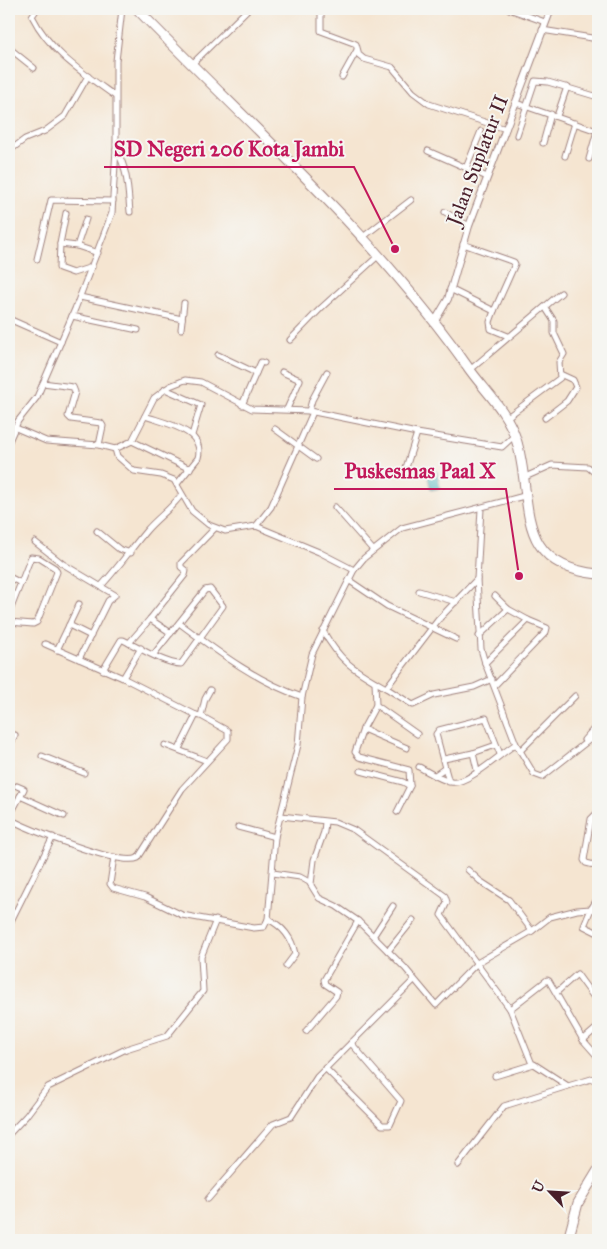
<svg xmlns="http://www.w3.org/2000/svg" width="607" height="1249" viewBox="0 0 607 1249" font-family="'IM FELL Great Primer',serif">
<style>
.water{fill:#40b0bb;stroke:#456873}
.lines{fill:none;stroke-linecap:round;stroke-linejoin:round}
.minor-casing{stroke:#a0827e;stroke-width:7}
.tertiary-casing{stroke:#a0827e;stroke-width:8}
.trunk-casing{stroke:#a0827e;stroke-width:11}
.minor{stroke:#fff;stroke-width:5}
.tertiary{stroke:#fff;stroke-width:6}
.trunk{stroke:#fff;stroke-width:9}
.labels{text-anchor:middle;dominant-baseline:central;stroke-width:4;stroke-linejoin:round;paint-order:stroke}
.street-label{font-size:20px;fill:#4a1f2b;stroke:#f6f6f2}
.leader{fill:none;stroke:#c2185b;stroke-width:2}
.callout-dot{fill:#c2185b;stroke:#f6f6f2;stroke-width:2}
.callout-label{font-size:21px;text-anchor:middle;font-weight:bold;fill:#c2185b;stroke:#f6f6f2;stroke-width:4;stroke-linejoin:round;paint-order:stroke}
</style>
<rect width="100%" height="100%" fill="#f6f6f2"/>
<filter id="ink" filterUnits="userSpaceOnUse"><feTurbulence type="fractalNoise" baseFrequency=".02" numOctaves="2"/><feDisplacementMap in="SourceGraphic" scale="10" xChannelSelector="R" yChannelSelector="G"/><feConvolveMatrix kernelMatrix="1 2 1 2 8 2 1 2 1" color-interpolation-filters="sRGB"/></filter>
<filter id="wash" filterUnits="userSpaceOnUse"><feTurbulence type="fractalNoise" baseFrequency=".0096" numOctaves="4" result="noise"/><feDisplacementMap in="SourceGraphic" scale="20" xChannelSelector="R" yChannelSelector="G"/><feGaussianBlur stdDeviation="1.12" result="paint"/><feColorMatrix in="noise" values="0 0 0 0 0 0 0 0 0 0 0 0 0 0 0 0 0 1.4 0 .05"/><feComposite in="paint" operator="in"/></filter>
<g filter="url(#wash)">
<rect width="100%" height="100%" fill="#f5e5d1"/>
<polygon class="water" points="437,471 440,488 431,490 427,473"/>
</g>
<g filter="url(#ink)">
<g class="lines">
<g class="minor-casing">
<g id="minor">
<path d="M37,9L32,16C50,52 83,73 115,96"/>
<polyline points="321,9 321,31 356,44 359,55 364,59 392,67 413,92 429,104 506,129"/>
<polyline points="509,9 545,22"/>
<polyline points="542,30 598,39"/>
<polyline points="9,48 34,68"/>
<polyline points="192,64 248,9"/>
<polyline points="342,77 357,50"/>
<polyline points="516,103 597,131 589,159"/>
<polyline points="557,116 567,87"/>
<polyline points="517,135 535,81 548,82 598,97"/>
<polyline points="543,143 551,114"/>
<path d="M116,150C128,168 128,191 130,212"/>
<polyline points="9,151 25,139 45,131 65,116 88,76"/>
<polyline points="428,151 487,177"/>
<polyline points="565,156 575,123"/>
<polyline points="466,168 481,131"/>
<polyline points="445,212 469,226"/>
<polyline points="66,213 60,244 59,268 73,273 92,267"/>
<polyline points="363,237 411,200"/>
<polyline points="60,244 77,246 98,253"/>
<polyline points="77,246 86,219"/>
<polyline points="37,259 51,200 113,201"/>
<polyline points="450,289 494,311 515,264 514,262 463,244"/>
<polyline points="80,297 182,319"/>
<polyline points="494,311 490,322 491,329 508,336"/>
<polyline points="72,316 138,330"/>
<polyline points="9,319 61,342"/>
<polyline points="181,329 184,303"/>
<polyline points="290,340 321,308 378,256"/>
<polyline points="218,355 256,373 242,405"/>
<polyline points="470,370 561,293"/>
<polyline points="282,372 300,380 287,409"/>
<polyline points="256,373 261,362 264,363"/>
<polyline points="43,383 73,387 75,392 68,416 71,419 101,423 103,426 99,445"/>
<polyline points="165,389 201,405 192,435"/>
<polyline points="309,411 312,400 327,372"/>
<path d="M145,416C164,423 206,430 198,458L177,484"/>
<polyline points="506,418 560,378 559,362 564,354 554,333 554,321 545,307"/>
<polyline points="545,418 567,401 576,387 573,380 560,374"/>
<polyline points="9,425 46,441 99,445 115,449"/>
<polyline points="275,429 316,459"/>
<polyline points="9,441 18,421 37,397 75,309 112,213 116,149 116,61 122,9"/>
<polyline points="132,441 190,469"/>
<polyline points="404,474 417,433"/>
<polyline points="523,478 552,465 588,467 594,472"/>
<polyline points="335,507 373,550"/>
<polyline points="481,509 477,579 481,649 485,663 516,744 534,774 542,777 598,733"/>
<polyline points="256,526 271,507 313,412"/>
<polyline points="97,531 119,549 131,553"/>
<polyline points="35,542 63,564 115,595 108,601 79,659 123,678 196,715"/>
<polyline points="354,570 319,552 256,526 225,531 209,525 192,511 174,480 161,475 134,471 117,456 115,449 132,441 154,398 170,386 185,380 201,382 252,409 309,411 417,433 502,447 515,435"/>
<polyline points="9,577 21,583"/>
<polyline points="350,581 387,606 456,639"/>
<path d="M101,586C118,568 131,549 146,531C157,518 171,509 181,495"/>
<polyline points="419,591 456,602"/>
<polyline points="9,613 31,557 39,558 55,568 57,572 37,622 33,624 9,622"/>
<path d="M179,623C218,652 256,681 302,697"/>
<polyline points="69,625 79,604"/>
<path d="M323,631C341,663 355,670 386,688L438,620L477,579"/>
<polyline points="171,633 150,619 185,575 186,571 181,567 181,563 215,528"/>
<polyline points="479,636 508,609"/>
<polyline points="129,643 150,619"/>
<polyline points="45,644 79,659"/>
<polyline points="57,650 69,625 91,636"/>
<polyline points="485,663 528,620 508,609 495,596"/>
<path d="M103,670L121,640H123C138,647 165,664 181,664L223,606L210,589L205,590L154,654"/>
<polyline points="123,678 141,648"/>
<polyline points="375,682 376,705 417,734"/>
<polyline points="495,685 546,632 547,628 528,620"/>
<polyline points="386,688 413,705 434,695 474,687 492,679"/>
<polyline points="376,705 363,729 355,752 359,757 409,770 410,786 397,812"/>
<polyline points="363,729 407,748"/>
<polyline points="584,740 598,724"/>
<polyline points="165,745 207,761"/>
<polyline points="9,747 15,735"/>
<polyline points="179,749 196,715 201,716 205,699 210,690"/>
<polyline points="520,751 575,696"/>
<polyline points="473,753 477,770"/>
<polyline points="42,756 84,773"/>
<polyline points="444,759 473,753 496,745"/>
<path d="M419,767C429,772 440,780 451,782C467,786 502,752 516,744"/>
<polyline points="445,768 449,782"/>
<polyline points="361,771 403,782 410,786"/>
<polyline points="435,775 445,768 436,734 439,730 486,718 500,754"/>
<polyline points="20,796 64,816"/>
<polyline points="598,812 591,819 584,860 586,863 598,866"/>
<polyline points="281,816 335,822 354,830 445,896 447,902 441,915 510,1009 532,1064"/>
<polyline points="9,817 24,789 17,786"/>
<path d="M9,819C29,829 120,867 138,858L182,789L228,739V731L201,716"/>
<polyline points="238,827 275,837"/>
<polyline points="114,857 110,884 113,888 145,897 182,915 254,928 264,927 268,919 275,837 298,745 302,697 312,654 354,570 364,558 402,528 524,496"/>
<polyline points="468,870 480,881 509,900 532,931"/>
<polyline points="273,873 300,877 309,882 319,898 336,906 358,921 405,968 436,1005 477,963 532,931 550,917 577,910 591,909 598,898"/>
<polyline points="311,884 314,860 324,832 325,822"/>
<polyline points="591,909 584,926 598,933"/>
<path d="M268,919C282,926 292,938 295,954L286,966"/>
<polyline points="9,925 53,837"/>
<polyline points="374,935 393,906"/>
<polyline points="388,951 413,920"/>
<polyline points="557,992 577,974 598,1003"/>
<polyline points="510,1009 547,980 549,981 583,1040 598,1057"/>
<polyline points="306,1031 336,996 337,992 325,984 324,980 358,921"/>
<polyline points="583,1040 598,1027"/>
<polyline points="325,1068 382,1125 390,1125 401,1101 351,1043"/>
<polyline points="495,1076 534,1064 568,1086 598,1077"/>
<polyline points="9,1134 26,1116 48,1087 126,1049 167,1036 203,991 201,957 216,920"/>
<polyline points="458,1165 504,1106 568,1086"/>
<polyline points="208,1199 273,1124 291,1117 317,1077 414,980"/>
</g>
</g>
<g class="tertiary-casing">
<polyline id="tertiary" points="435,321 448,299 469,226 551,9"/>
</g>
<g class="trunk-casing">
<g id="trunk">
<path d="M137,9C251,127 376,235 470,370C486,392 507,411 516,439C535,498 510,565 598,574"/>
<polyline points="568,1240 578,1203 598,1170"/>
</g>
</g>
<use href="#minor" class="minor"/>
<use href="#tertiary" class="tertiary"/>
<use href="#trunk" class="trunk"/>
</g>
</g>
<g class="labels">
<g class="street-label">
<text transform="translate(477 160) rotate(-69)">Jalan Suplatur II</text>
</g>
</g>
<path class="leader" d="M395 249L354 167H104M519 576L506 489H334"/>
<g class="callout-dot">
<circle cx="395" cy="249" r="5"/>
<circle cx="519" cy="576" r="5"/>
</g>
<g class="callout-label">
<text x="229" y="156">SD Negeri 206 Kota Jambi</text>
<text x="420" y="478">Puskesmas Paal X</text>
</g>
<rect width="607" height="1249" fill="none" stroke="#f6f6f2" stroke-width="30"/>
<g transform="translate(550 1192) rotate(295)" stroke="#f6f6f2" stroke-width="4" paint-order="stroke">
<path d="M0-4L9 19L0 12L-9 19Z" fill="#4a1f2b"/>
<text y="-8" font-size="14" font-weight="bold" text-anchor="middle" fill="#4a1f2b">U</text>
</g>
</svg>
